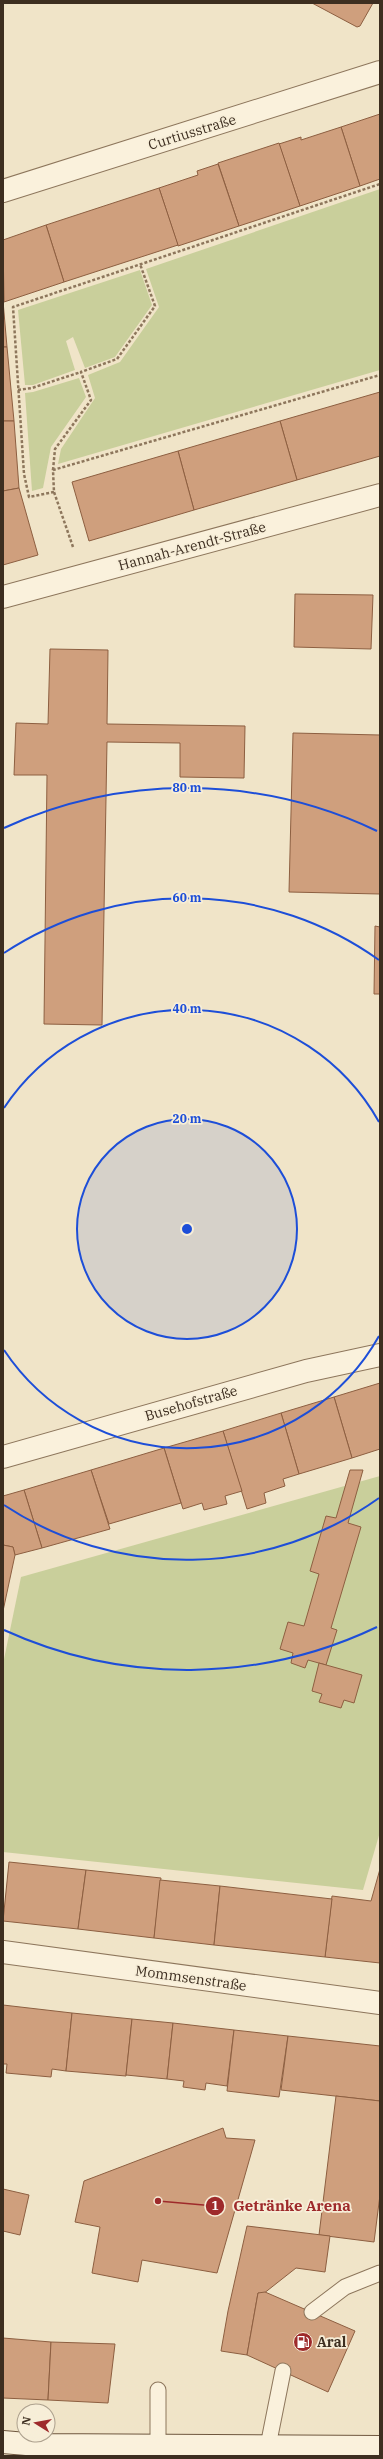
<svg xmlns="http://www.w3.org/2000/svg" width="383" height="2459" viewBox="0 0 383 2459" font-family="'IBM Plex Serif',serif">
<style>
.green{fill:#c9cf9b}
.building{fill:#cf9f7d;stroke:#8d5f41}
.lines{fill:none;stroke-linecap:round;stroke-linejoin:round}
.lane-casing{stroke:#8d765c;stroke-width:17}
.street-casing{stroke:#8d765c;stroke-width:24}
.secondary-casing{stroke:#6f573f;stroke-width:24}
.path{stroke:#8d765c;stroke-width:2.5;stroke-dasharray:3 2;stroke-linecap:butt}
.lane{stroke:#faf1dc;stroke-width:15}
.street{stroke:#faf1dc;stroke-width:22}
.secondary{stroke:#faf1dc;stroke-width:22}
.ring{fill:none;stroke:#1d4ed8;stroke-width:2}
.labels{text-anchor:middle;dominant-baseline:central;stroke-width:3.5;stroke-linejoin:round;paint-order:stroke}
.street-label{font-size:14px;fill:#3d2e20;stroke:#f7eed8}
.poi-label{font-size:14px;font-weight:bold;fill:#3d2e20;stroke:#f7eed8;text-anchor:start}
.centre{fill:#1d4ed8;stroke:#f7eed8;stroke-width:2}
.ring-label{font-size:12px;text-anchor:middle;font-weight:bold;fill:#1d4ed8;stroke:#f7eed8;stroke-width:3.5;stroke-linejoin:round;paint-order:stroke}
.leader{fill:none;stroke:#9e2a2b;stroke-width:1.5}
.callout-dot{fill:#9e2a2b;stroke:#f7eed8;stroke-width:1.5}
.mark-label{font-size:12px;text-anchor:middle;font-weight:bold;fill:#fff}
.callout-label{font-size:15px;text-anchor:middle;font-weight:bold;fill:#9e2a2b;stroke:#f7eed8;stroke-width:3.5;stroke-linejoin:round;paint-order:stroke}
</style>
<rect width="100%" height="100%" fill="#f0e4c8"/>
<g class="green">
<polygon points="380,189 380,370 58,464 61,449 95,398 88,375 120,362 159,307 146,269"/>
<polygon points="140,270 152,305 115,357 85,368 73,337 66,341 75,370 33,385 25,385 18,310"/>
<polygon points="79,378 86,397 51,447 43,488 32,491 25,393 33,392"/>
<polygon points="380,1476 380,1832 363,1890 3,1852 3,1664 21,1577"/>
</g>
<g class="building">
<polygon points="312,3 373,3 360,26 357,27"/>
<polygon points="380,114 380,179 360,186 341,127"/>
<polygon points="341,127 360,186 300,206 279,144 301,137 301,140"/>
<polygon points="279,143 300,206 239,226 218,163"/>
<polygon points="218,164 239,226 178,246 159,188 198,175 197,171"/>
<polygon points="159,188 178,245 64,282 46,225"/>
<polygon points="46,225 64,282 4,302 3,240"/>
<polygon points="3,301 7,347 3,347"/>
<polygon points="3,347 7,347 14,421 3,421"/>
<polygon points="380,392 380,456 297,480 280,421"/>
<polygon points="3,421 14,421 19,488 3,491"/>
<polygon points="280,421 297,480 194,510 178,451"/>
<polygon points="178,451 194,510 89,541 72,482"/>
<polygon points="19,488 38,555 3,565 3,491"/>
<polygon points="295,594 373,595 371,649 294,647"/>
<polygon points="50,649 108,650 107,724 245,726 244,778 180,777 180,743 107,742 102,1025 44,1024 47,775 14,775 16,723 48,724"/>
<polygon points="293,733 380,735 380,894 289,892"/>
<polygon points="375,926 380,927 380,994 374,994"/>
<polygon points="380,1383 380,1449 352,1458 334,1397"/>
<polygon points="334,1397 352,1458 299,1474 281,1413"/>
<polygon points="281,1413 299,1474 283,1479 285,1486 264,1493 266,1503 247,1509 223,1431"/>
<polygon points="223,1431 242,1491 225,1496 227,1504 204,1510 202,1503 183,1509 164,1448"/>
<polygon points="164,1448 181,1503 109,1524 91,1470"/>
<polygon points="91,1470 110,1529 42,1548 24,1490"/>
<polygon points="350,1470 363,1470 348,1523 361,1527 331,1628 337,1630 326,1665 308,1660 305,1668 291,1663 293,1653 280,1649 288,1622 304,1626 319,1574 310,1571 326,1516 336,1518"/>
<polygon points="24,1490 42,1548 15,1555 13,1547 3,1545 3,1496"/>
<polygon points="3,1545 13,1547 15,1555 3,1611"/>
<polygon points="319,1663 362,1675 354,1703 344,1700 341,1708 319,1702 322,1694 312,1691"/>
<polygon points="9,1862 86,1870 78,1929 3,1921"/>
<polygon points="380,1869 380,1963 325,1957 332,1896 371,1901"/>
<polygon points="86,1870 161,1878 154,1938 78,1929"/>
<polygon points="160,1880 220,1886 214,1945 154,1938"/>
<polygon points="220,1886 332,1899 325,1957 214,1945"/>
<polygon points="3,2005 72,2013 66,2071 52,2069 51,2077 6,2073 7,2064 3,2064"/>
<polygon points="72,2013 132,2019 126,2076 66,2071"/>
<polygon points="132,2019 173,2023 167,2079 126,2075"/>
<polygon points="173,2023 234,2030 227,2086 206,2083 205,2090 183,2087 184,2081 167,2079"/>
<polygon points="234,2030 288,2036 279,2097 227,2091"/>
<polygon points="288,2036 380,2046 380,2101 281,2090"/>
<polygon points="336,2096 380,2101 380,2195 374,2242 319,2235"/>
<polygon points="223,2128 226,2138 255,2140 217,2273 142,2260 138,2282 92,2273 100,2227 75,2222 84,2181"/>
<polygon points="3,2189 29,2195 20,2235 3,2231"/>
<polygon points="247,2226 330,2236 325,2272 296,2268 263,2294 258,2293 247,2355 221,2351 228,2311"/>
<polygon points="265,2292 355,2331 328,2392 247,2355 258,2293"/>
<polygon points="3,2338 51,2342 48,2400 3,2398"/>
<polygon points="51,2342 115,2344 108,2403 48,2400"/>
</g>
<g class="lines">
<g class="lane-casing">
<g id="lane">
<polyline points="312,2312 345,2287 380,2273"/>
<polyline points="158,2445 158,2390"/>
<polyline points="268,2446 283,2371"/>
</g>
</g>
<g class="street-casing">
<g id="street">
<polyline points="3,191 380,72"/>
<polyline points="3,597 380,495"/>
<polyline points="3,1457 306,1371 380,1355"/>
<polyline points="3,1952 380,2003"/>
</g>
</g>
<g class="secondary-casing">
<polyline id="secondary" points="3,2442 38,2445 380,2447"/>
</g>
<g class="path">
<polyline points="18,390 32,388 81,372"/>
<polyline points="53,470 55,449 91,400 81,372 117,359 155,306 140,264"/>
<polyline points="54,492 29,497 24,474 13,307 380,184"/>
<polyline points="73,547 54,492 53,470 380,375"/>
</g>
<use href="#lane" class="lane"/>
<use href="#street" class="street"/>
<use href="#secondary" class="secondary"/>
</g>
<circle cx="187" cy="1229" r="110" fill="#1d4ed8" fill-opacity=".12"/>
<g class="ring">
<circle cx="187" cy="1229" r="110"/>
<path d="M379 1336A220 220 0 0 1 4 1350M4 1108A220 220 0 0 1 379 1122"/>
<path d="M379 1498A331 331 0 0 1 4 1505M4 953A331 331 0 0 1 379 960"/>
<path d="M377 1627A441 441 0 0 1 4 1630M4 828A441 441 0 0 1 377 831"/>
</g>
<defs>
<g id="fuel-disc" transform="scale(1)"><circle r="9.5" fill="#9e2a2b" stroke="#f7eed8"/><path d="M-5.5-6h7V0h2V4h1.3V-2.5L3-4.5l.8-.8L6-3V5H2.5V1h-1V6h-7ZM-4.2-4.7v3.2H.2V-4.7Z" fill="#fff"/></g>
</defs>
<g fill-rule="evenodd">
<use href="#fuel-disc" x="303" y="2342"/>
</g>
<g class="labels">
<g class="street-label">
<text transform="translate(192 132) rotate(-17)">Curtiusstraße</text>
<text transform="translate(192 546) rotate(-15)">Hannah-Arendt-Straße</text>
<text transform="translate(191 1403) rotate(-16)">Busehofstraße</text>
<text transform="translate(191 1978) rotate(8)">Mommsenstraße</text>
</g>
<g class="poi-label">
<text x="317" y="2342">Aral</text>
</g>
</g>
<circle cx="187" cy="1229" r="6" class="centre"/>
<g class="ring-label">
<text x="187" y="792">80 m</text>
<text x="187" y="902">60 m</text>
<text x="187" y="1013">40 m</text>
<text x="187" y="1123">20 m</text>
</g>
<path class="leader" d="M158 2201L215 2206"/>
<g class="callout-dot">
<circle cx="158" cy="2201" r="4"/>
<circle cx="215" cy="2206" r="10"/>
</g>
<g class="mark-label">
<text x="215" y="2210">1</text>
</g>
<g class="callout-label">
<text x="292" y="2211">Getränke Arena</text>
</g>
<rect width="383" height="2459" fill="none" stroke="#3d2e20" stroke-width="8"/>
<g transform="translate(36 2423) rotate(281)"><circle r="19" fill="#f7eed8" stroke="#ada18e"/>
<path d="M0-3L7 15L0 10L-7 15Z" fill="#9e2a2b"/>
<text y="-6" font-size="11" font-weight="bold" text-anchor="middle" fill="#3d2e20">N</text>
</g>
</svg>
